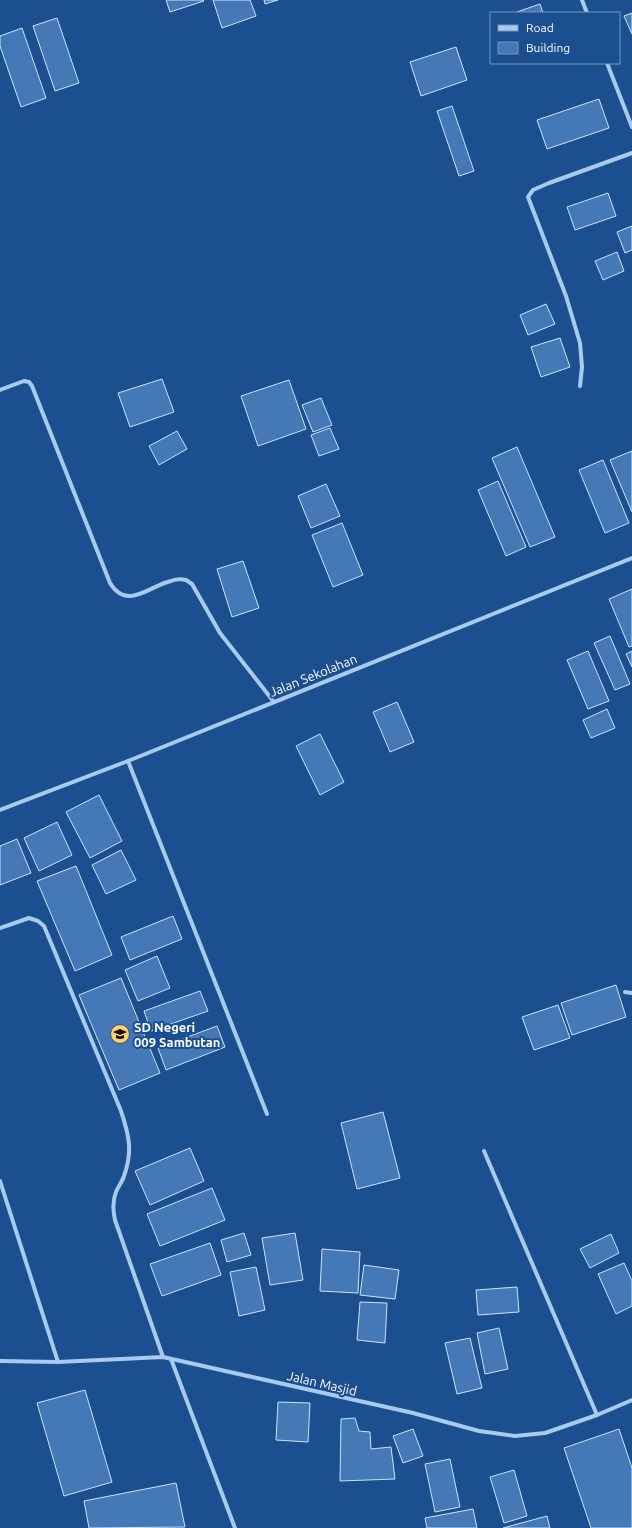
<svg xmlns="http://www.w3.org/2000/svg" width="632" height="1528" viewBox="0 0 632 1528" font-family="Ubuntu,sans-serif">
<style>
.building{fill:#4478b7;stroke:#cfe3fa}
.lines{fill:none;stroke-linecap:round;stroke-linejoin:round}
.street{stroke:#a9c9ee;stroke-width:4}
.labels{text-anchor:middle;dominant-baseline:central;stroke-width:4;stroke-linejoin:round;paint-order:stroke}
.street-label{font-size:13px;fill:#fff;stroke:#1b4f8f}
.poi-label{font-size:13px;font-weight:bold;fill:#fff;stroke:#1b4f8f;text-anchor:start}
</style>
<rect width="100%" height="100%" fill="#1b4f8f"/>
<g class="building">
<polygon points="166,0 203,0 204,1 170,12"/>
<polygon points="213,0 250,0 256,16 222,28"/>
<polygon points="264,0 278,0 265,4"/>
<polygon points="540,4 543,13 514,13"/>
<polygon points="632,13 632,34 624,16"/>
<polygon points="57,18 79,83 55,91 33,26"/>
<polygon points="22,28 46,98 21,107 0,46 0,36"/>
<polygon points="456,47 467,80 421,96 410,62"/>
<polygon points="599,99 609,128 547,149 537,120"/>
<polygon points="452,106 474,171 459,176 437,111"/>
<polygon points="608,193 616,216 575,230 567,207"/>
<polygon points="632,226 632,250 625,253 617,232"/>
<polygon points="617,252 624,271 603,280 595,261"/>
<polygon points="546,304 555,324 528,335 520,315"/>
<polygon points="560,338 570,367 541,377 531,347"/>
<polygon points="162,379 174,412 130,427 118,393"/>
<polygon points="289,380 306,429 258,446 241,396"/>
<polygon points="321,398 332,425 313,432 302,405"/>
<polygon points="330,428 339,449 319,456 311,435"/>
<polygon points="177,431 187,449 159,465 149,446"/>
<polygon points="517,447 555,537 530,547 492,458"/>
<polygon points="632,451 632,512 610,460"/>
<polygon points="603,460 629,523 605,533 579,470"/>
<polygon points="498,481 526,547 506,556 478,490"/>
<polygon points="326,484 340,516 311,528 298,496"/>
<polygon points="342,523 363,575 333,587 312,535"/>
<polygon points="243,561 259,608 232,617 217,569"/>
<polygon points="632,589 632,646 629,647 609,599"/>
<polygon points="610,636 630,684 615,690 594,643"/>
<polygon points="588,651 609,701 588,709 567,660"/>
<polygon points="632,651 632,667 626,654"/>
<polygon points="397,702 414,742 390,752 373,712"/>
<polygon points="607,709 615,728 591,738 583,720"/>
<polygon points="320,734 344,782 320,795 296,746"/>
<polygon points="99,795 122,841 90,858 66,812"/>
<polygon points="57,822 72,855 39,871 24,838"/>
<polygon points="17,839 31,873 0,885 0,846"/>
<polygon points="121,850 136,880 106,894 92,865"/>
<polygon points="76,866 112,955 75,971 37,881"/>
<polygon points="173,916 182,939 130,960 121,937"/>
<polygon points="157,956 170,988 138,1001 125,970"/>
<polygon points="121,978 160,1073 119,1090 79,995"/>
<polygon points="616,985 626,1017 572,1035 561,1003"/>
<polygon points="200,991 208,1011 151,1031 144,1011"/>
<polygon points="558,1005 570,1038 534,1050 522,1017"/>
<polygon points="217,1026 225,1047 166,1070 158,1048"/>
<polygon points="383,1112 400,1178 357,1189 341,1123"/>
<polygon points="190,1148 204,1181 150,1205 135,1171"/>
<polygon points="212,1188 225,1220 160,1246 147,1214"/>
<polygon points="244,1233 251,1255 227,1262 221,1240"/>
<polygon points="295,1233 303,1280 270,1285 262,1238"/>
<polygon points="611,1234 619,1253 590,1268 580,1249"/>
<polygon points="210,1243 221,1275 162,1296 150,1264"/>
<polygon points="322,1249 360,1252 358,1293 320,1291"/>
<polygon points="624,1263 632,1281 632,1306 616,1314 598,1274"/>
<polygon points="364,1265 399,1270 395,1299 360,1295"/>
<polygon points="256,1267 265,1310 239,1316 230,1272"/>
<polygon points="517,1287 519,1312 478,1315 476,1290"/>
<polygon points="360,1302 387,1303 385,1343 357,1340"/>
<polygon points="499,1328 508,1369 485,1374 477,1333"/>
<polygon points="470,1338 482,1388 457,1394 445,1343"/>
<polygon points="85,1390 112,1482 64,1496 37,1403"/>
<polygon points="278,1402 310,1403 308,1442 276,1440"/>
<polygon points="355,1418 359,1431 370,1432 371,1449 391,1447 395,1479 340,1481 341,1419"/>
<polygon points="413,1429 423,1456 403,1463 393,1436"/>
<polygon points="619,1429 632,1468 632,1528 591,1528 564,1448"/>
<polygon points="450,1459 460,1507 435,1512 425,1464"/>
<polygon points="514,1470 527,1516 504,1523 490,1477"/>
<polygon points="176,1483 185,1527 89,1528 84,1501"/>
<polygon points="473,1509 477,1528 427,1528 425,1518"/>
<polygon points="547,1516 550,1528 503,1528"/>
</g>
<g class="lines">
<g class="street">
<polyline points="582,0 587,13"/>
<polyline points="607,63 632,127"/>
<polyline points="580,386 582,367 580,343 566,296 528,197 533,190 549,183 632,153"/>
<path d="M0,390L24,381L29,382L32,386L110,583C127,611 149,586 171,581C176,579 181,579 186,580L192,584L220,633L274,702"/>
<polyline points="128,761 267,1114"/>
<polyline points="0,810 128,761 632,558"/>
<path d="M0,928L29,918L38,921L44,926L121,1111C129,1135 133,1151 124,1176C122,1182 118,1187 116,1192C112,1202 113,1211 115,1220L163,1357"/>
<polyline points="625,992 632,993"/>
<polyline points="484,1151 597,1415"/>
<polyline points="0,1181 58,1362"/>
<polyline points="171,1359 235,1528"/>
<polyline points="0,1361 58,1362 163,1357 413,1413 479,1431 515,1436 545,1433 597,1415 632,1400"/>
</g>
</g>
<defs>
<g id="school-disc" transform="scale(1)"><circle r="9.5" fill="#ffd166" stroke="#1b4f8f"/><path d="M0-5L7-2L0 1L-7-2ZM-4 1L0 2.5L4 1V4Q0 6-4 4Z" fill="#111"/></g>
</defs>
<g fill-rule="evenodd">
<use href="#school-disc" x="120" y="1034"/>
</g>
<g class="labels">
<g class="street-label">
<text transform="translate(313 675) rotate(-22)">Jalan Sekolahan</text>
<text transform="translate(322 1383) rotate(13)">Jalan Masjid</text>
</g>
<g class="poi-label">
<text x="134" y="1027">SD Negeri<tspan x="134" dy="15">009 Sambutan</tspan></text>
</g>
</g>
<rect x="490" y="12" width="130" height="52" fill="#1b4f8f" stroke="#7695bc"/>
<rect x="498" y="25" width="20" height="6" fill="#a9c9ee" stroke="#7695bc"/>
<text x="526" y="32" font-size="12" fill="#ffffff">Road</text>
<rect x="498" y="42" width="20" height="12" fill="#4478b7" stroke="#7695bc"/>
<text x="526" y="52" font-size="12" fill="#ffffff">Building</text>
</svg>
